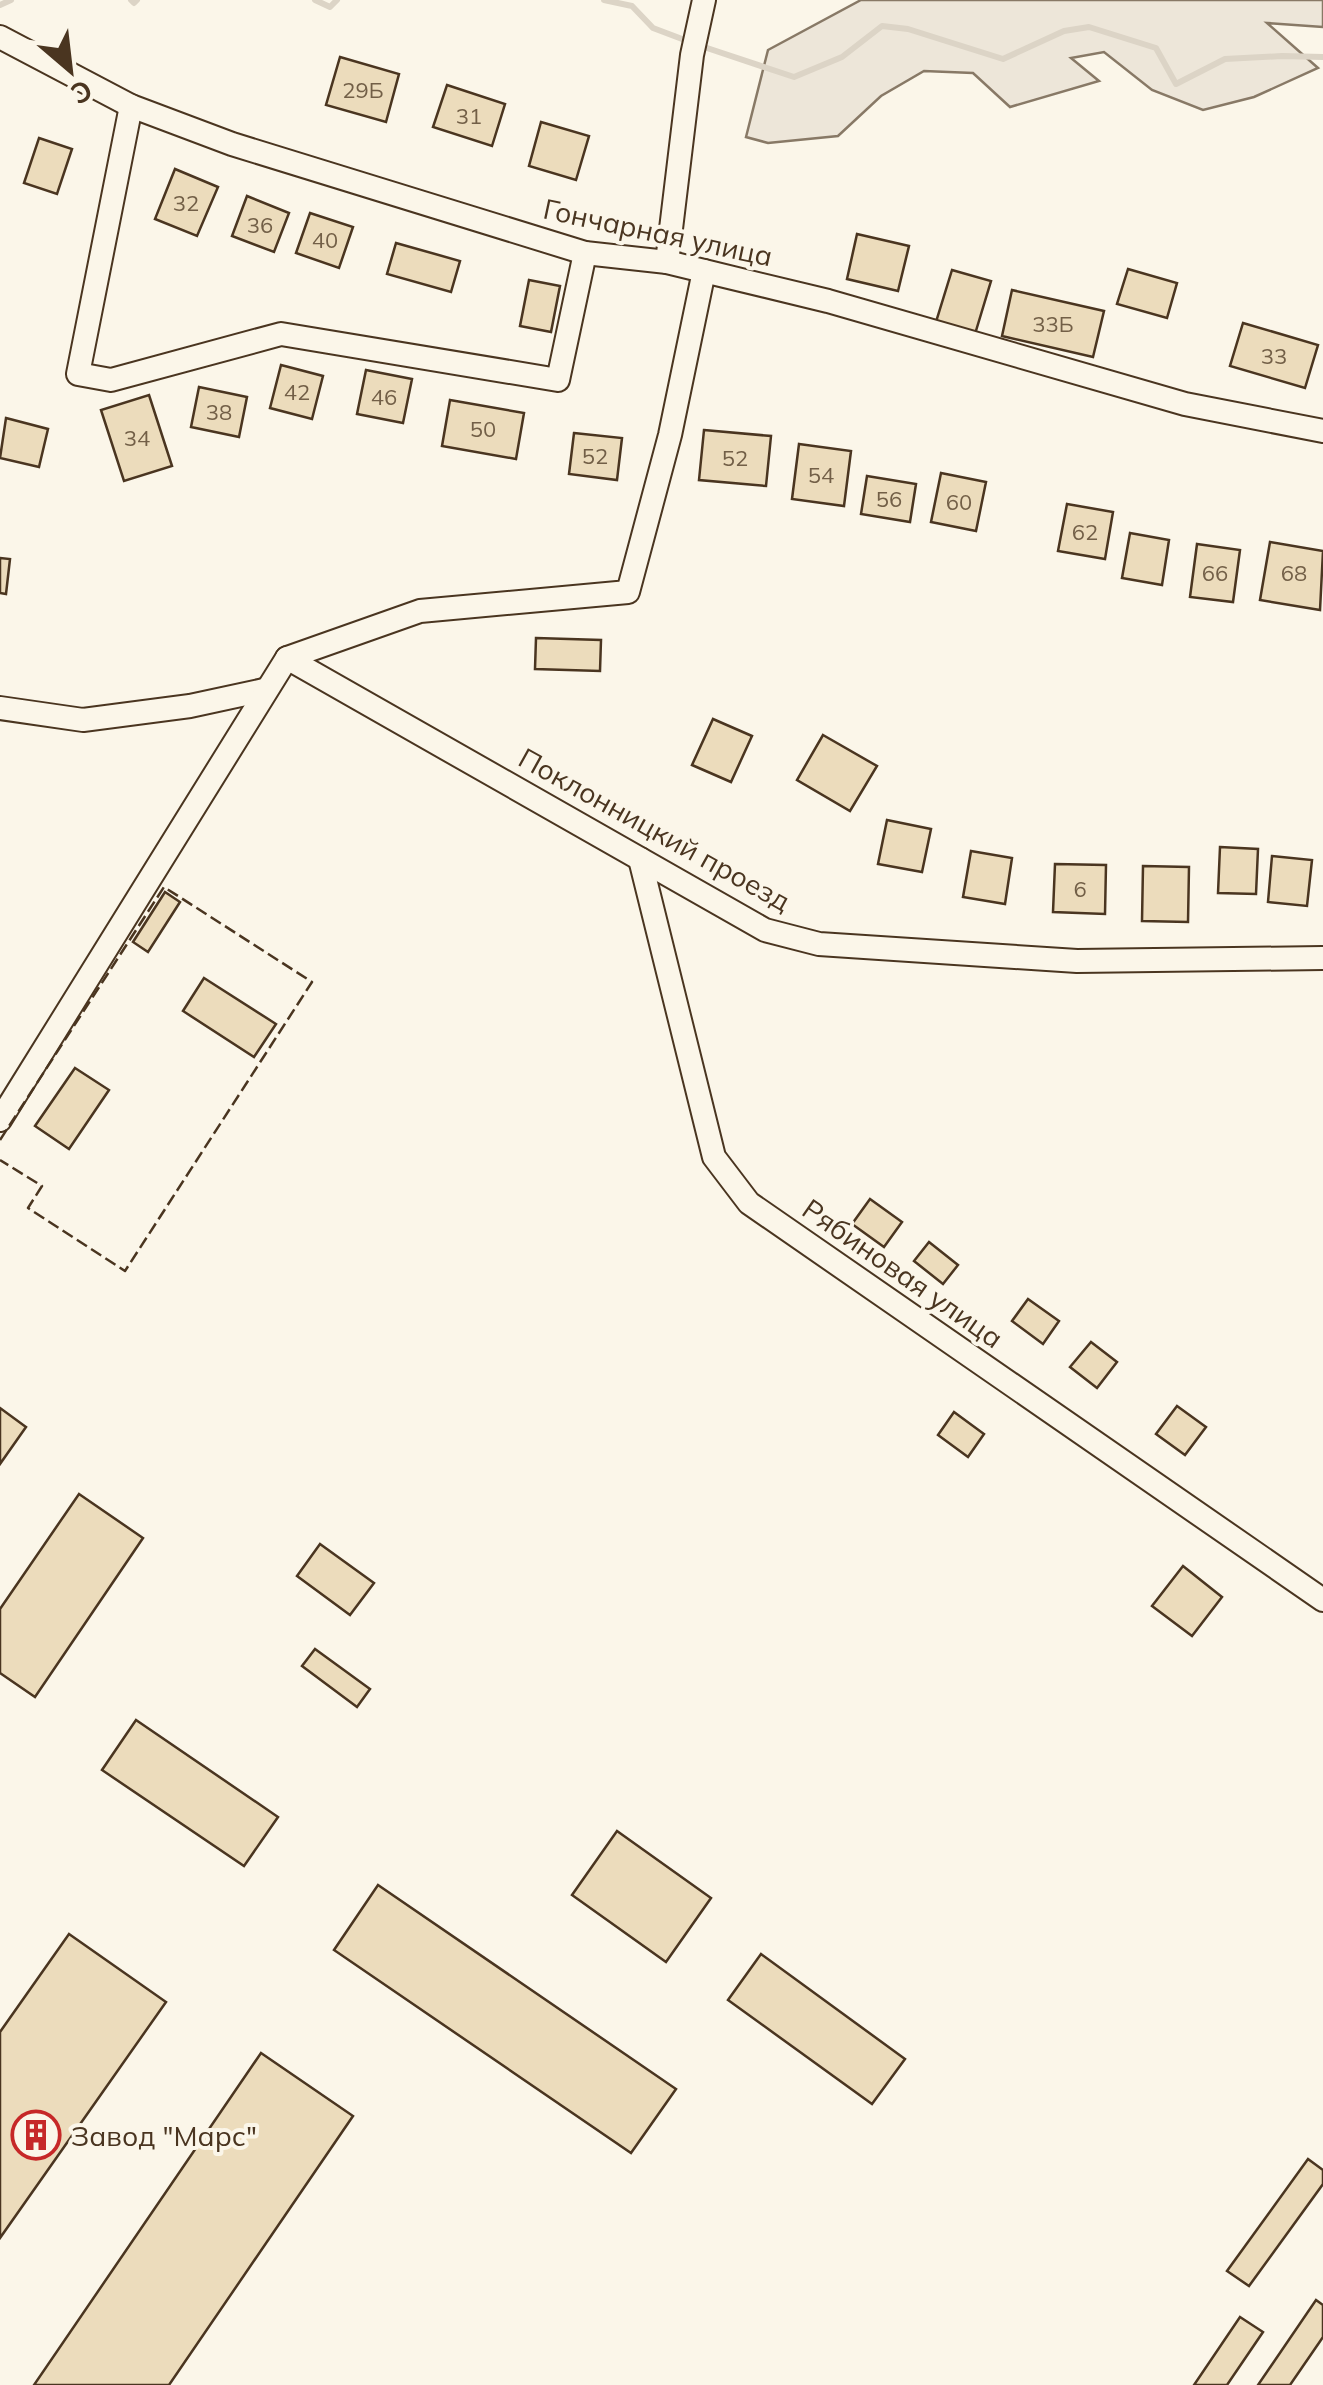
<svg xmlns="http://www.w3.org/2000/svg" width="1323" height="2385" viewBox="0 0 1323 2385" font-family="Mulish,sans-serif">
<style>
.green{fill:#ede6d9;stroke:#887966;stroke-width:2.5}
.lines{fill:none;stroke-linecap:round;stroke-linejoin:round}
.stream{stroke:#dcd4c6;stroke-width:6}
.building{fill:#ecdcbc;stroke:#4a3520;stroke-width:2.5}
.minor-casing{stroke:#4a3520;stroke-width:26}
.minor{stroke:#fbf6e9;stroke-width:22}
.fence{stroke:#4a3520;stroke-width:2.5;stroke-dasharray:12 5;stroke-linecap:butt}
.labels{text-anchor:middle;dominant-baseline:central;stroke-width:8;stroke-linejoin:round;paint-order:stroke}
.number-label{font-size:22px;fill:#725f47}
.street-label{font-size:28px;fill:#4a3520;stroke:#fbf6e9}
.poi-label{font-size:28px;fill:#4a3520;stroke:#fbf6e9;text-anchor:start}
</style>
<rect width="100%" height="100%" fill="#fbf6e9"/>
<polygon class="green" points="861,0 1323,0 1323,27 1267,23 1318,68 1254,97 1203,110 1152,90 1104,52 1071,58 1099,81 1010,107 973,73 924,71 881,96 838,136 768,143 746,137 768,50"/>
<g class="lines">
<g class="stream">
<polyline points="131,0 134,3 137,0"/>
<polyline points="315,0 330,7 337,0"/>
<polyline points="604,0 632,6 653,28 690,42"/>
<polyline points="0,5 11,0"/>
<polyline points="701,46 794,77 842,57 882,26 908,29 1003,59 1064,31 1089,27 1156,48 1176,84 1225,59 1282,56 1323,57"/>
</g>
</g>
<g class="building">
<polygon points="340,57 399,74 386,122 326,105"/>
<polygon points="447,85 505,104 492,146 433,127"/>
<polygon points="541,122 589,136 576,180 529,166"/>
<polygon points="39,138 72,149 57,194 24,183"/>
<polygon points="175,169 218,187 197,236 155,219"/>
<polygon points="247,196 289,213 274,252 232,236"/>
<polygon points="310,213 353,227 339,268 296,253"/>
<polygon points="857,234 909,246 898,291 847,279"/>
<polygon points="396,243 460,261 451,292 387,274"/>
<polygon points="1128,269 1177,283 1167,318 1117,304"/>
<polygon points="952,270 991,281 975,334 936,322"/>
<polygon points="529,280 560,286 551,332 520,326"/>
<polygon points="1012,290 1104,311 1093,357 1002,336"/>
<polygon points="1243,323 1318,345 1305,388 1230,366"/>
<polygon points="281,365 323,376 312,419 270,408"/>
<polygon points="366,370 412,379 403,423 357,414"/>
<polygon points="199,387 247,397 239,437 191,427"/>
<polygon points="149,395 172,466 124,481 101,410"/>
<polygon points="450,400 524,413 516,459 442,446"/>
<polygon points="6,418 48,429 39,467 0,458"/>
<polygon points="704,430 771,436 766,486 699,480"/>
<polygon points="574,433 622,438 617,480 569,474"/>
<polygon points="799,444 851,451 844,506 792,499"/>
<polygon points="941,473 986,482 976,531 931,522"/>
<polygon points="867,476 916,484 910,522 861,514"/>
<polygon points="1067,504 1113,512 1105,559 1058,551"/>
<polygon points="1130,533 1169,540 1162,585 1122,578"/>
<polygon points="1270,542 1323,551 1320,610 1260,600"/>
<polygon points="1197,544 1240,550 1233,602 1190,597"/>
<polygon points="0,558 10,559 6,594 0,593"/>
<polygon points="536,638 601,640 600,671 535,669"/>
<polygon points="713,719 752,736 731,782 692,765"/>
<polygon points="823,735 877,766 850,811 797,780"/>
<polygon points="887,820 931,829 922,872 878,864"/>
<polygon points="1220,847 1258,849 1256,894 1218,893"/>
<polygon points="971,851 1012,858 1005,904 963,897"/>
<polygon points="1272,856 1312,860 1307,906 1268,902"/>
<polygon points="1055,864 1106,865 1105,914 1053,912"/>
<polygon points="1143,866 1189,867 1188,922 1142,921"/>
<polygon points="165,892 180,902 148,952 133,942"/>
<polygon points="204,978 276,1024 254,1057 183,1011"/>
<polygon points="75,1068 109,1090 69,1149 35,1126"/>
<polygon points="870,1199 902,1222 884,1247 852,1224"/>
<polygon points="929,1242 958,1265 943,1284 914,1261"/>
<polygon points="1028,1299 1059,1321 1043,1344 1012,1321"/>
<polygon points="1091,1342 1117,1362 1097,1388 1070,1367"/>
<polygon points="1177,1406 1206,1427 1185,1455 1156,1434"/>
<polygon points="0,1408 26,1427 0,1464"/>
<polygon points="954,1412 984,1434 968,1457 938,1435"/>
<polygon points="79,1494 143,1538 35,1697 0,1673 0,1609"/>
<polygon points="320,1544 374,1583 350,1615 297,1576"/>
<polygon points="1183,1566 1222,1597 1192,1636 1152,1606"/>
<polygon points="315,1649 370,1689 357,1707 302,1666"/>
<polygon points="136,1720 278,1817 244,1866 102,1770"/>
<polygon points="617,1831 711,1898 666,1962 572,1895"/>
<polygon points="378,1885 676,2089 631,2153 334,1950"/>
<polygon points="69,1934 166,2002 0,2238 0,2032"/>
<polygon points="761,1954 905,2059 872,2104 728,2000"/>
<polygon points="261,2053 353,2116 169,2385 34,2385"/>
<polygon points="1308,2159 1323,2170 1323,2184 1249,2286 1227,2271"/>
<polygon points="1316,2300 1323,2305 1323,2337 1290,2385 1258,2385"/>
<polygon points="1240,2317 1263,2332 1227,2385 1194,2385"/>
</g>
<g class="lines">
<g class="minor-casing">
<g id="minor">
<polyline points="0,37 131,106 232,144 585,253 667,262 704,271 828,301 1185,404 1323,431"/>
<polyline points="131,106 78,374 111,380 281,334 558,380 585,253"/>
<polyline points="667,262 692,55 704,0"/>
<polyline points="287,658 765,930 819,944 1077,961 1323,958"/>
<polyline points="0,708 83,720 190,706 264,690"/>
<polyline points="640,859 714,1157 749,1203 1323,1600"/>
<polyline points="0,1120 287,658 420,611 628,592 670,435 704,271"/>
</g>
</g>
<use href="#minor" class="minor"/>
<polyline class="fence" points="0,1140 164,887 312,982 125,1271 28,1208 42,1186 0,1160"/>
</g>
<defs>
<g id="building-ring" transform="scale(2.5)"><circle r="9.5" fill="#fbf6e9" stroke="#c62828" stroke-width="1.5"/><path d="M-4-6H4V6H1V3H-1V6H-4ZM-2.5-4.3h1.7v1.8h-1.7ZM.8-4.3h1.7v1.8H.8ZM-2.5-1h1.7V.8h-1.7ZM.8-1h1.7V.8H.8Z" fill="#c62828"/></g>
</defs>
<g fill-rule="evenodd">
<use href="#building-ring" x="36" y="2135"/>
</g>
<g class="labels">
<g class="number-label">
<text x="363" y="90">29Б</text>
<text x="469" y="116">31</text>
<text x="186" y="203">32</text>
<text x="260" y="225">36</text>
<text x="325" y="240">40</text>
<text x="1053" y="324">33Б</text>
<text x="1274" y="356">33</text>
<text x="297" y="392">42</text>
<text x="384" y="397">46</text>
<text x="219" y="412">38</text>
<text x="483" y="429">50</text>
<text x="137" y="438">34</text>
<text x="595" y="456">52</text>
<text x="735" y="458">52</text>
<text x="821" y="475">54</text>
<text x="889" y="499">56</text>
<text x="959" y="502">60</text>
<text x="1085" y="532">62</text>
<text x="1215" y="573">66</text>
<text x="1294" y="573">68</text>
<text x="1080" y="889">6</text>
</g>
<g class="street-label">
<text transform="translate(658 232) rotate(12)">Гончарная улица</text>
<text transform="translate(655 829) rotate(29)">Поклонницкий проезд</text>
<text transform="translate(903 1273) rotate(35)">Рябиновая улица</text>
</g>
<g class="poi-label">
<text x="71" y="2135">Завод "Марс"</text>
</g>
</g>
<g transform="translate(70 70) rotate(152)" stroke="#fbf6e9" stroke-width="8" paint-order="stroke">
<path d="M0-8L18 38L0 25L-18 38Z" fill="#4a3520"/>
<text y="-15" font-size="28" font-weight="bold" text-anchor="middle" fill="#4a3520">С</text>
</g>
</svg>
